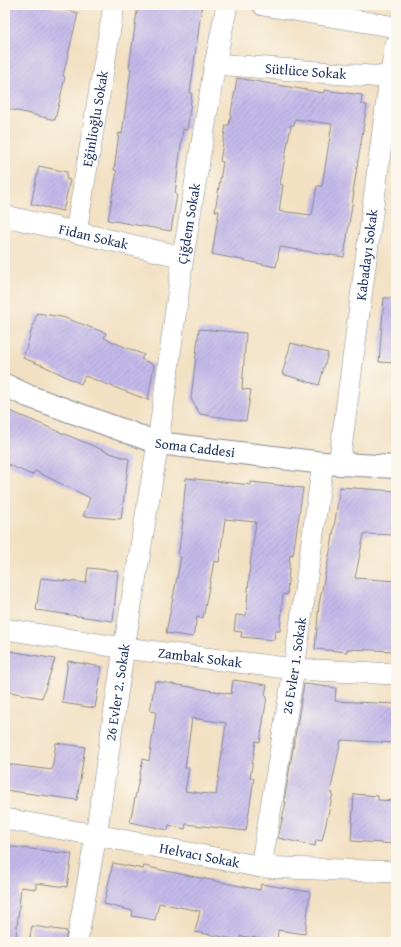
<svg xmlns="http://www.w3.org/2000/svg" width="401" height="947" viewBox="0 0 401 947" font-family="'Gentium Book Plus',serif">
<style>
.building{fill:url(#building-hatch);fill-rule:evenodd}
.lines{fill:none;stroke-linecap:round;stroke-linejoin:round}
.minor-casing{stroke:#868890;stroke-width:22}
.major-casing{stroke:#868890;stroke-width:24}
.minor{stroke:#fff;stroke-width:21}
.major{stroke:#fff;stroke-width:22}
.labels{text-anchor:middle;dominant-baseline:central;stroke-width:3;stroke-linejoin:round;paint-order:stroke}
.street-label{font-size:14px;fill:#1b2f5e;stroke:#fbf7ec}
</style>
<defs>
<pattern id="building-hatch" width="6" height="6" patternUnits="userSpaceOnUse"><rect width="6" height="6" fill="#c3b9e9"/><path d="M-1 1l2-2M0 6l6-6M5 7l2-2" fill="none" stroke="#a79fca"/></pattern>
</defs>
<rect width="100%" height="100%" fill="#fbf7ec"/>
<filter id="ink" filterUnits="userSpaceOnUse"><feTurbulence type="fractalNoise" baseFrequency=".025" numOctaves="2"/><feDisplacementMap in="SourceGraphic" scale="8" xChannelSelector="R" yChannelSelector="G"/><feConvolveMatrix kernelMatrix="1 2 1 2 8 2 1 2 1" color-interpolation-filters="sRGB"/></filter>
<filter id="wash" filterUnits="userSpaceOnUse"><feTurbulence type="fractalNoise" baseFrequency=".012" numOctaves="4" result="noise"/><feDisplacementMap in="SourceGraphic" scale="16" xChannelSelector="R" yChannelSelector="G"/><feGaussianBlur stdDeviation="0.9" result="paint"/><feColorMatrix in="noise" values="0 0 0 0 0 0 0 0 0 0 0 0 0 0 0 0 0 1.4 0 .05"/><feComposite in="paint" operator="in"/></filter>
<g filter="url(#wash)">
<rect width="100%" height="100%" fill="#f2e0c2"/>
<g id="blocks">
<g class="building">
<polygon points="5,5 45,5 78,13 63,76 65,77 55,120 5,108"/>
<polygon points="138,5 202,5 190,93 192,93 187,130 183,129 175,194 177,194 171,231 108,220 117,171 114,170 119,133 122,134 131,69 129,68"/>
<path d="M237,78L324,93V90L362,95L361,104L367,105L353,192H354L344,257L280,247L276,267L212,254L219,211H215L223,162L220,161L226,125H229ZM295,119L332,124L322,186H317L312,215L279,211L283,185L280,184L291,125H294Z"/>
<polygon points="39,166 67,172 66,179 70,180 63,211 31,204"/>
<polygon points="384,298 396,298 396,363 379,362"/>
<polygon points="37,313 62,317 106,333 104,338 144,355 141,359 154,365 148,400 85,376 81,384 44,366 23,358"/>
<polygon points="199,329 246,333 242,389 251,390 246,421 200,414 191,399"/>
<polygon points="291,343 328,353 319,385 282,374"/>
<polygon points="5,409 110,453 129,459 121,519 83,516 90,498 35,471 32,475 5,463"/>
<polygon points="186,478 251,485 251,482 303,488 293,555 290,554 287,595 283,594 280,631 275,631 274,640 241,637 242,632 234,631 236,615 246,616 250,565 256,522 225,519 219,562 214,561 203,618 197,617 193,637 166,633 181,557 178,557 183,521 182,521"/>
<polygon points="340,487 396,491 396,535 364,534 355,578 396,581 396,651 347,649 347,652 315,649 319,604 332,542"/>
<polygon points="88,568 118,571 113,621 36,610 41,578 86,583"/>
<polygon points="5,650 55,659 42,698 5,691"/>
<polygon points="68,661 102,667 95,708 62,703"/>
<path d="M233,680L267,685L265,695L267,696L260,742L256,741L250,778H254L246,831L186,824L185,829L169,825L168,830L130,822L143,759L149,761L156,712L150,711L155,681L231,694ZM192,718L226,723L216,795L185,791L189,768H185Z"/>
<polygon points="304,684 336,688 335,701 396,704 396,743 341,740 330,793 333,793 322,841 316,840 315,846 278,838 286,802 284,802"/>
<polygon points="56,743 85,747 77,800 5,790 5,764 52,770"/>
<polygon points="354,794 378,796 378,800 396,801 396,844 351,841"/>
<polygon points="5,846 72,854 67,887 36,883 36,889 21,887 16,937 5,936"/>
<polygon points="113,863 143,869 144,866 166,871 260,890 261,884 310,892 305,934 278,930 277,941 240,936 240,940 195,932 200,911 159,903 155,920 132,916 133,911 104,904"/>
<polygon points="32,926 67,931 65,942 29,942"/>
</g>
</g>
</g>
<g filter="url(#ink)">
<use href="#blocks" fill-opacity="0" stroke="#868890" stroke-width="1"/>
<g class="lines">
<g class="minor-casing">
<g id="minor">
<polyline points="263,5 396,27"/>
<path id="s1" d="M215,64L396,78"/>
<path id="s2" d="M5,216L183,257"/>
<path id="s3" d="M76,232L114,5"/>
<path id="s4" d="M339,464L390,77L396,45"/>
<path id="s5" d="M5,629L124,648L294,669L396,674"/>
<path id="s6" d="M5,819L96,835L261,867L396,872"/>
<path id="s7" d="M261,867L294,669L323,463"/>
<path id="s8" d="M77,942L96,835L124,648L158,443L183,257L215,64L227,5"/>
</g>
</g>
<g class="major-casing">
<g id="major">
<path id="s9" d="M5,385L28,396L158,443L323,463L396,467"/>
</g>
</g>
<use href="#minor" class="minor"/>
<use href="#major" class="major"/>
</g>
</g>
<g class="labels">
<g class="street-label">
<text stroke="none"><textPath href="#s1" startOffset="91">Sütlüce Sokak</textPath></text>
<text stroke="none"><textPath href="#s3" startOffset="115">Eğinlioğlu Sokak</textPath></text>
<text stroke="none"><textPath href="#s8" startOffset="727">Çiğdem Sokak</textPath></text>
<text stroke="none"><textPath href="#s2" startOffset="91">Fidan Sokak</textPath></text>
<text stroke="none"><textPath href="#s4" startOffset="211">Kabadayı Sokak</textPath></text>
<text stroke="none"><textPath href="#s9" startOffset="201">Soma Caddesi</textPath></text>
<text stroke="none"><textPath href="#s5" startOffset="197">Zambak Sokak</textPath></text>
<text stroke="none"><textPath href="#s7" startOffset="204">26 Evler 1. Sokak</textPath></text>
<text stroke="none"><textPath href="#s8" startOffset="253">26 Evler 2. Sokak</textPath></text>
<text stroke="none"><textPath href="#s6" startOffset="198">Helvacı Sokak</textPath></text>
</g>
</g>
<rect width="401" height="947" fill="none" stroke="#fbf7ec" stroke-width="20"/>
</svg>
